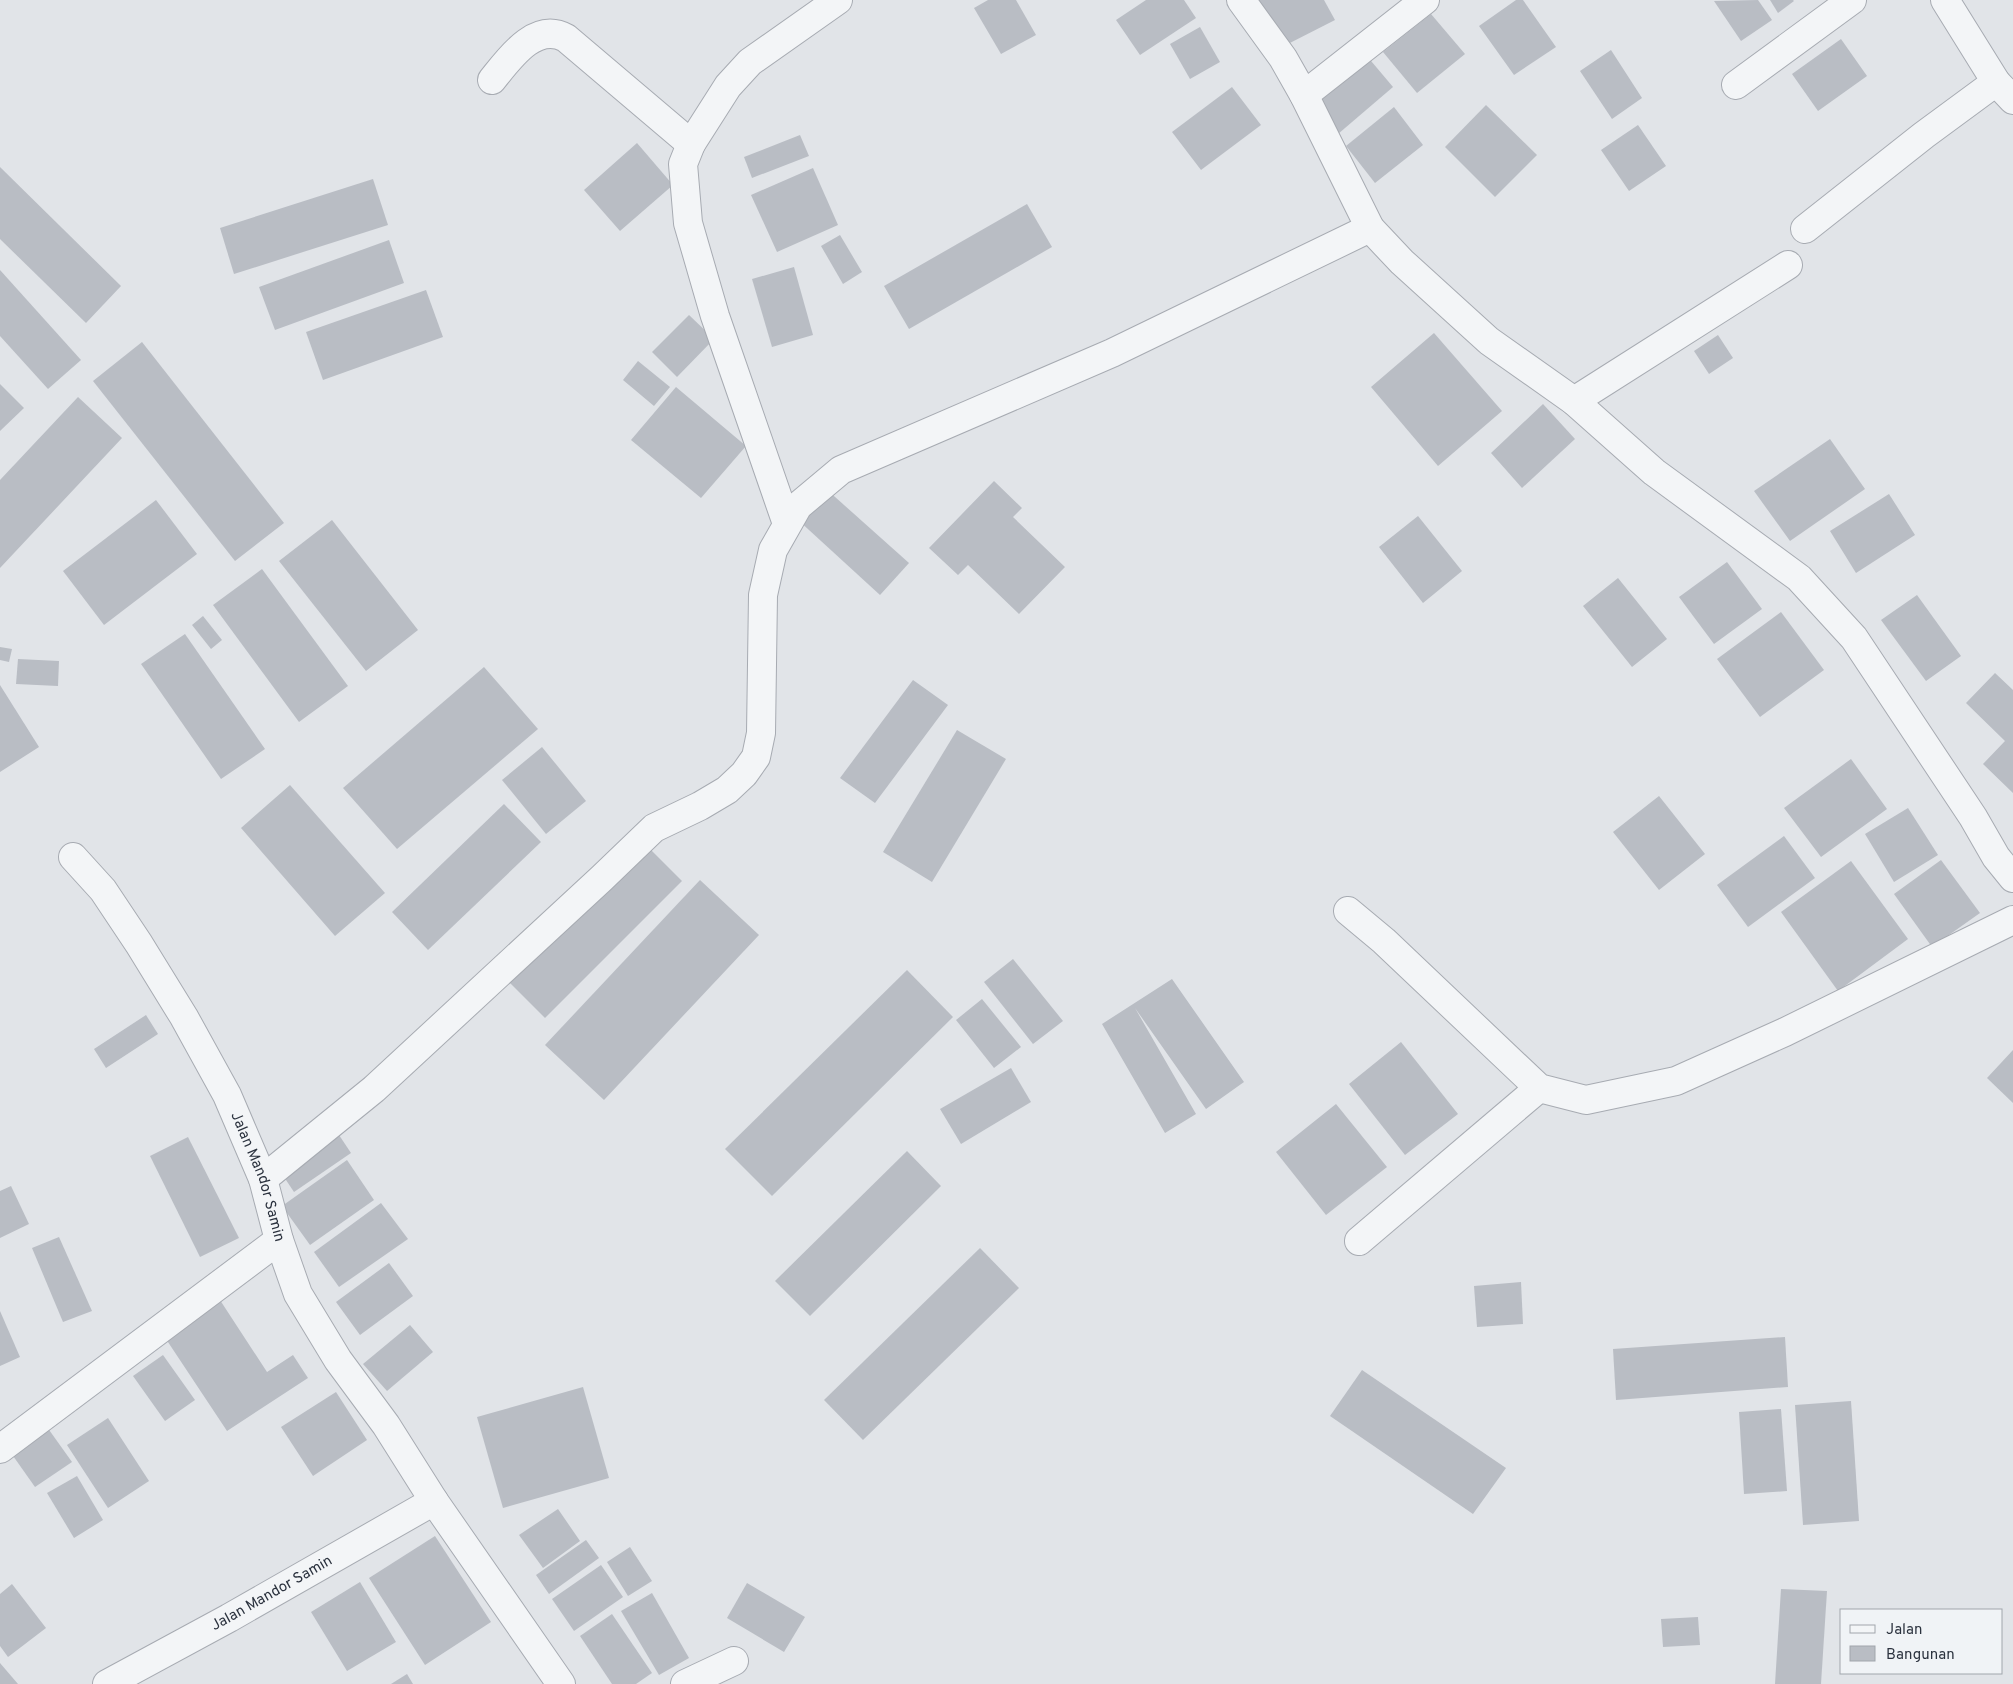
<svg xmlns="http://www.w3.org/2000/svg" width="2013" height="1684" viewBox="0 0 2013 1684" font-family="Overpass,sans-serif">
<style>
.building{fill:#b9bdc4}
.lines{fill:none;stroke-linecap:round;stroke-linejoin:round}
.minor-casing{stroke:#a7abb2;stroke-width:30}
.minor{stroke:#f3f5f7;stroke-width:28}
.labels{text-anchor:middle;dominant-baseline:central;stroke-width:5;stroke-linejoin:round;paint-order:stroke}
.street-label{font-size:15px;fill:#2b323e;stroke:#f0f3f6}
</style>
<rect width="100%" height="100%" fill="#e1e4e8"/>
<g class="building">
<polygon points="988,0 1016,0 1036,35 1001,54 974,8"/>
<polygon points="1146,0 1184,0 1196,18 1140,55 1116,20"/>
<polygon points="1258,0 1324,0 1335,20 1282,47"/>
<polygon points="1516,0 1523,0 1556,47 1514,75 1479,26"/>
<polygon points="1758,0 1772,20 1741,41 1714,1"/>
<polygon points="1770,0 1793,0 1794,1 1778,13"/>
<polygon points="1431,14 1465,54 1417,93 1383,52"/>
<polygon points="1200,27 1220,62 1190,79 1170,44"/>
<polygon points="1841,39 1867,76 1818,111 1792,74"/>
<polygon points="1611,50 1642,98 1612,119 1580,71"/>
<polygon points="1366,55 1393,87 1338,134 1311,102"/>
<polygon points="1232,87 1261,125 1201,170 1172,132"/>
<polygon points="1486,105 1537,155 1495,197 1445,147"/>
<polygon points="1394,107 1423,145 1375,183 1346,146"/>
<polygon points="1638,125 1666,166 1629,191 1601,150"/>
<polygon points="800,135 809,156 752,178 744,157"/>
<polygon points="637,143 673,185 620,231 584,190"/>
<polygon points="0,167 121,286 86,323 0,239"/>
<polygon points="813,168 838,225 777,252 751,195"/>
<polygon points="373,179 388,225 234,274 220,228"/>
<polygon points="1027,204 1052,247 909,329 884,286"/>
<polygon points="840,235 862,272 843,284 821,246"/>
<polygon points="389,240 404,283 275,330 259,287"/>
<polygon points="794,267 813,335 772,347 752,279"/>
<polygon points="0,270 81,360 48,389 0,336"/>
<polygon points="426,290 443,337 323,380 306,332"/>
<polygon points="689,315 714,339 677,377 652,352"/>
<polygon points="1434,333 1502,411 1438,466 1371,387"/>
<polygon points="1718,335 1733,358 1709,374 1694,351"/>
<polygon points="142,342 284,523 235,561 93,381"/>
<polygon points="638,361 670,387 654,406 623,380"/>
<polygon points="0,384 24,408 0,431"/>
<polygon points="676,387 746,446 701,498 631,440"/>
<polygon points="78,397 122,438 0,568 0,480"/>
<polygon points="1543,404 1575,439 1522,488 1491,453"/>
<polygon points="1830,439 1865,489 1790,541 1754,491"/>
<polygon points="994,481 1022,508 1013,517 1065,567 1019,614 968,565 958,575 929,548"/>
<polygon points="825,488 909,563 880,595 797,519"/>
<polygon points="1889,494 1915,535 1856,573 1830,531"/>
<polygon points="156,500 197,554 104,625 63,571"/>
<polygon points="1418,516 1462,571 1423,603 1379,547"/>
<polygon points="332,520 418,630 366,671 279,561"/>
<polygon points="1727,562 1762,609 1714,644 1679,597"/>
<polygon points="262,569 348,686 299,722 213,605"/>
<polygon points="1618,578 1667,639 1632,667 1583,606"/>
<polygon points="1917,595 1961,656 1926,681 1881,620"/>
<polygon points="1781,612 1824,670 1760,717 1717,659"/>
<polygon points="203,616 222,640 211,649 192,625"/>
<polygon points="185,634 265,749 221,779 141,664"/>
<polygon points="0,647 12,649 9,662 0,660"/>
<polygon points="18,659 59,661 58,686 16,684"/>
<polygon points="484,667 538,729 397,849 343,788"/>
<polygon points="1995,673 2013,690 2013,793 1983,764 2005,741 1966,703"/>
<polygon points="913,680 948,705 875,803 840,778"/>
<polygon points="0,685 39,747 0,772"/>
<polygon points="957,730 1006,759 932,882 883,852"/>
<polygon points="542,747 586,801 546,834 502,780"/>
<polygon points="1851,759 1887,809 1821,857 1784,808"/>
<polygon points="290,785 385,893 335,936 241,828"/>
<polygon points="1659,796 1705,854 1659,890 1613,832"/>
<polygon points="504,804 541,842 428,950 392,912"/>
<polygon points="1908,808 1938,855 1894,882 1865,834"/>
<polygon points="1784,836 1815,878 1748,927 1717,885"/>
<polygon points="647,846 682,881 545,1018 510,983"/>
<polygon points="1941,860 1980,913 1932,947 1894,894"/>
<polygon points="1851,861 1908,939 1838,991 1781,912"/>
<polygon points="700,880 759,935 604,1100 545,1045"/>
<polygon points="1013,959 1063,1021 1033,1044 984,982"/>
<polygon points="907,970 953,1017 772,1196 725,1149"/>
<polygon points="1172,979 1244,1082 1206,1109 1135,1008 1196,1114 1165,1133 1102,1024"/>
<polygon points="982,999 1021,1047 994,1068 956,1020"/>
<polygon points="146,1015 158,1034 106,1068 94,1049"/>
<polygon points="1401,1042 1458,1114 1405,1155 1349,1084"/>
<polygon points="2013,1050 2013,1103 1987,1078"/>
<polygon points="1011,1068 1031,1102 961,1144 940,1109"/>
<polygon points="1336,1104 1387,1167 1326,1215 1276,1152"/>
<polygon points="337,1132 351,1153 294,1192 280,1171"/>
<polygon points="188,1137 239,1238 200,1257 150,1156"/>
<polygon points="907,1151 941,1186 810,1316 775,1281"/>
<polygon points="347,1160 374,1200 310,1245 282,1206"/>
<polygon points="11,1186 29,1224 0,1238 0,1191"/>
<polygon points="381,1203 408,1239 339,1287 314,1252"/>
<polygon points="59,1237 92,1311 63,1322 32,1248"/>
<polygon points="980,1248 1019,1288 863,1440 824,1400"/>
<polygon points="389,1263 413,1296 360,1335 336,1302"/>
<polygon points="1521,1282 1523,1324 1477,1327 1474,1286"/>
<polygon points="218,1297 267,1372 293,1355 308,1378 227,1431 162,1333"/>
<polygon points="0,1311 20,1357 0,1366"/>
<polygon points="410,1325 433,1352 387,1391 363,1364"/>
<polygon points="1785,1337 1788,1387 1616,1400 1613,1349"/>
<polygon points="163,1355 195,1400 165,1421 133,1376"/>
<polygon points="1362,1370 1506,1468 1473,1514 1330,1416"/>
<polygon points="583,1387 609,1478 503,1508 477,1417"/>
<polygon points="336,1392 367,1440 313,1476 281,1427"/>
<polygon points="1851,1401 1859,1521 1803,1525 1795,1405"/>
<polygon points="1781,1409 1787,1491 1744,1494 1739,1412"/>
<polygon points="108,1418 149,1481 108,1508 67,1445"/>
<polygon points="47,1427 72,1462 35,1487 11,1453"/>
<polygon points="77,1476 103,1520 74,1538 47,1493"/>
<polygon points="558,1509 580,1541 543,1568 519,1535"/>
<polygon points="435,1536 491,1622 425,1665 369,1578"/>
<polygon points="586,1540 599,1558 549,1594 536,1575"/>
<polygon points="630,1547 652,1581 628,1596 607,1562"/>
<polygon points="601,1565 623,1597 574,1631 552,1599"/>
<polygon points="360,1582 396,1642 347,1671 311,1612"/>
<polygon points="747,1583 805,1617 784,1652 727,1618"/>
<polygon points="12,1584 46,1628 8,1657 0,1646 0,1594"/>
<polygon points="1781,1589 1827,1591 1821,1684 1775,1684"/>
<polygon points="652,1593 689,1658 659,1675 621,1611"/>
<polygon points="612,1614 652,1673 636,1684 612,1684 580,1636"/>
<polygon points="1698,1617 1700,1645 1663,1647 1661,1619"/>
<polygon points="0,1663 18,1684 0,1684"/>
<polygon points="407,1674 413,1684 391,1684"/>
</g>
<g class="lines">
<g class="minor-casing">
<g id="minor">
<polyline points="1241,0 1283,58 1304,95 1370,228 1402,262 1489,341 1574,401 1654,472 1799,578 1854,638 1973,817 1996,857 2013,878"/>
<polyline points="1945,0 1996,82 2013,100"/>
<path d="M492,80C509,59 535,21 566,38L691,144"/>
<polyline points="1736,85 1852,0"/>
<polyline points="1304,95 1425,0"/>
<polyline points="1805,229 1924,135 1996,82"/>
<polyline points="1574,401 1788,265"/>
<polyline points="787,524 715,316 688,223 683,164 691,144 728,86 750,62 838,0"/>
<path id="s1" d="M73,857L103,890L139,944L184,1017L227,1095L263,1179L279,1240L298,1294L338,1360L386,1425L434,1501L561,1684"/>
<polyline points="1348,911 1384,941 1539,1088 1586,1100 1676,1081 1785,1032 2013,920"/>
<polyline points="263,1179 374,1089 602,878 654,828 700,806 727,790 744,774 756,757 761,733 763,595 773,550 798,506 841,470 1112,353 1370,228"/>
<polyline points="1359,1241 1539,1088"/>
<polyline points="0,1449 279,1240"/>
<path id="s2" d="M107,1684L229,1618L434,1501"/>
<polyline points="685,1684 734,1661"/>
</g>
</g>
<use href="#minor" class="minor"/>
</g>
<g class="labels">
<g class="street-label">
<text stroke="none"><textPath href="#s1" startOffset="372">Jalan Mandor Samin</textPath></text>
<text stroke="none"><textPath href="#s2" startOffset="188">Jalan Mandor Samin</textPath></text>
</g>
</g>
<rect x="1840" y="1609" width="162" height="65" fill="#f0f3f6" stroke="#a1a6ac"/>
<rect x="1850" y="1625" width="25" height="8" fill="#f3f5f7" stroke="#a1a6ac"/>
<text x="1886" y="1634" font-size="15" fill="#2b323e">Jalan</text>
<rect x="1850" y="1646" width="25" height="15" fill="#b9bdc4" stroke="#a1a6ac"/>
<text x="1886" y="1659" font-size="15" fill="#2b323e">Bangunan</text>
</svg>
